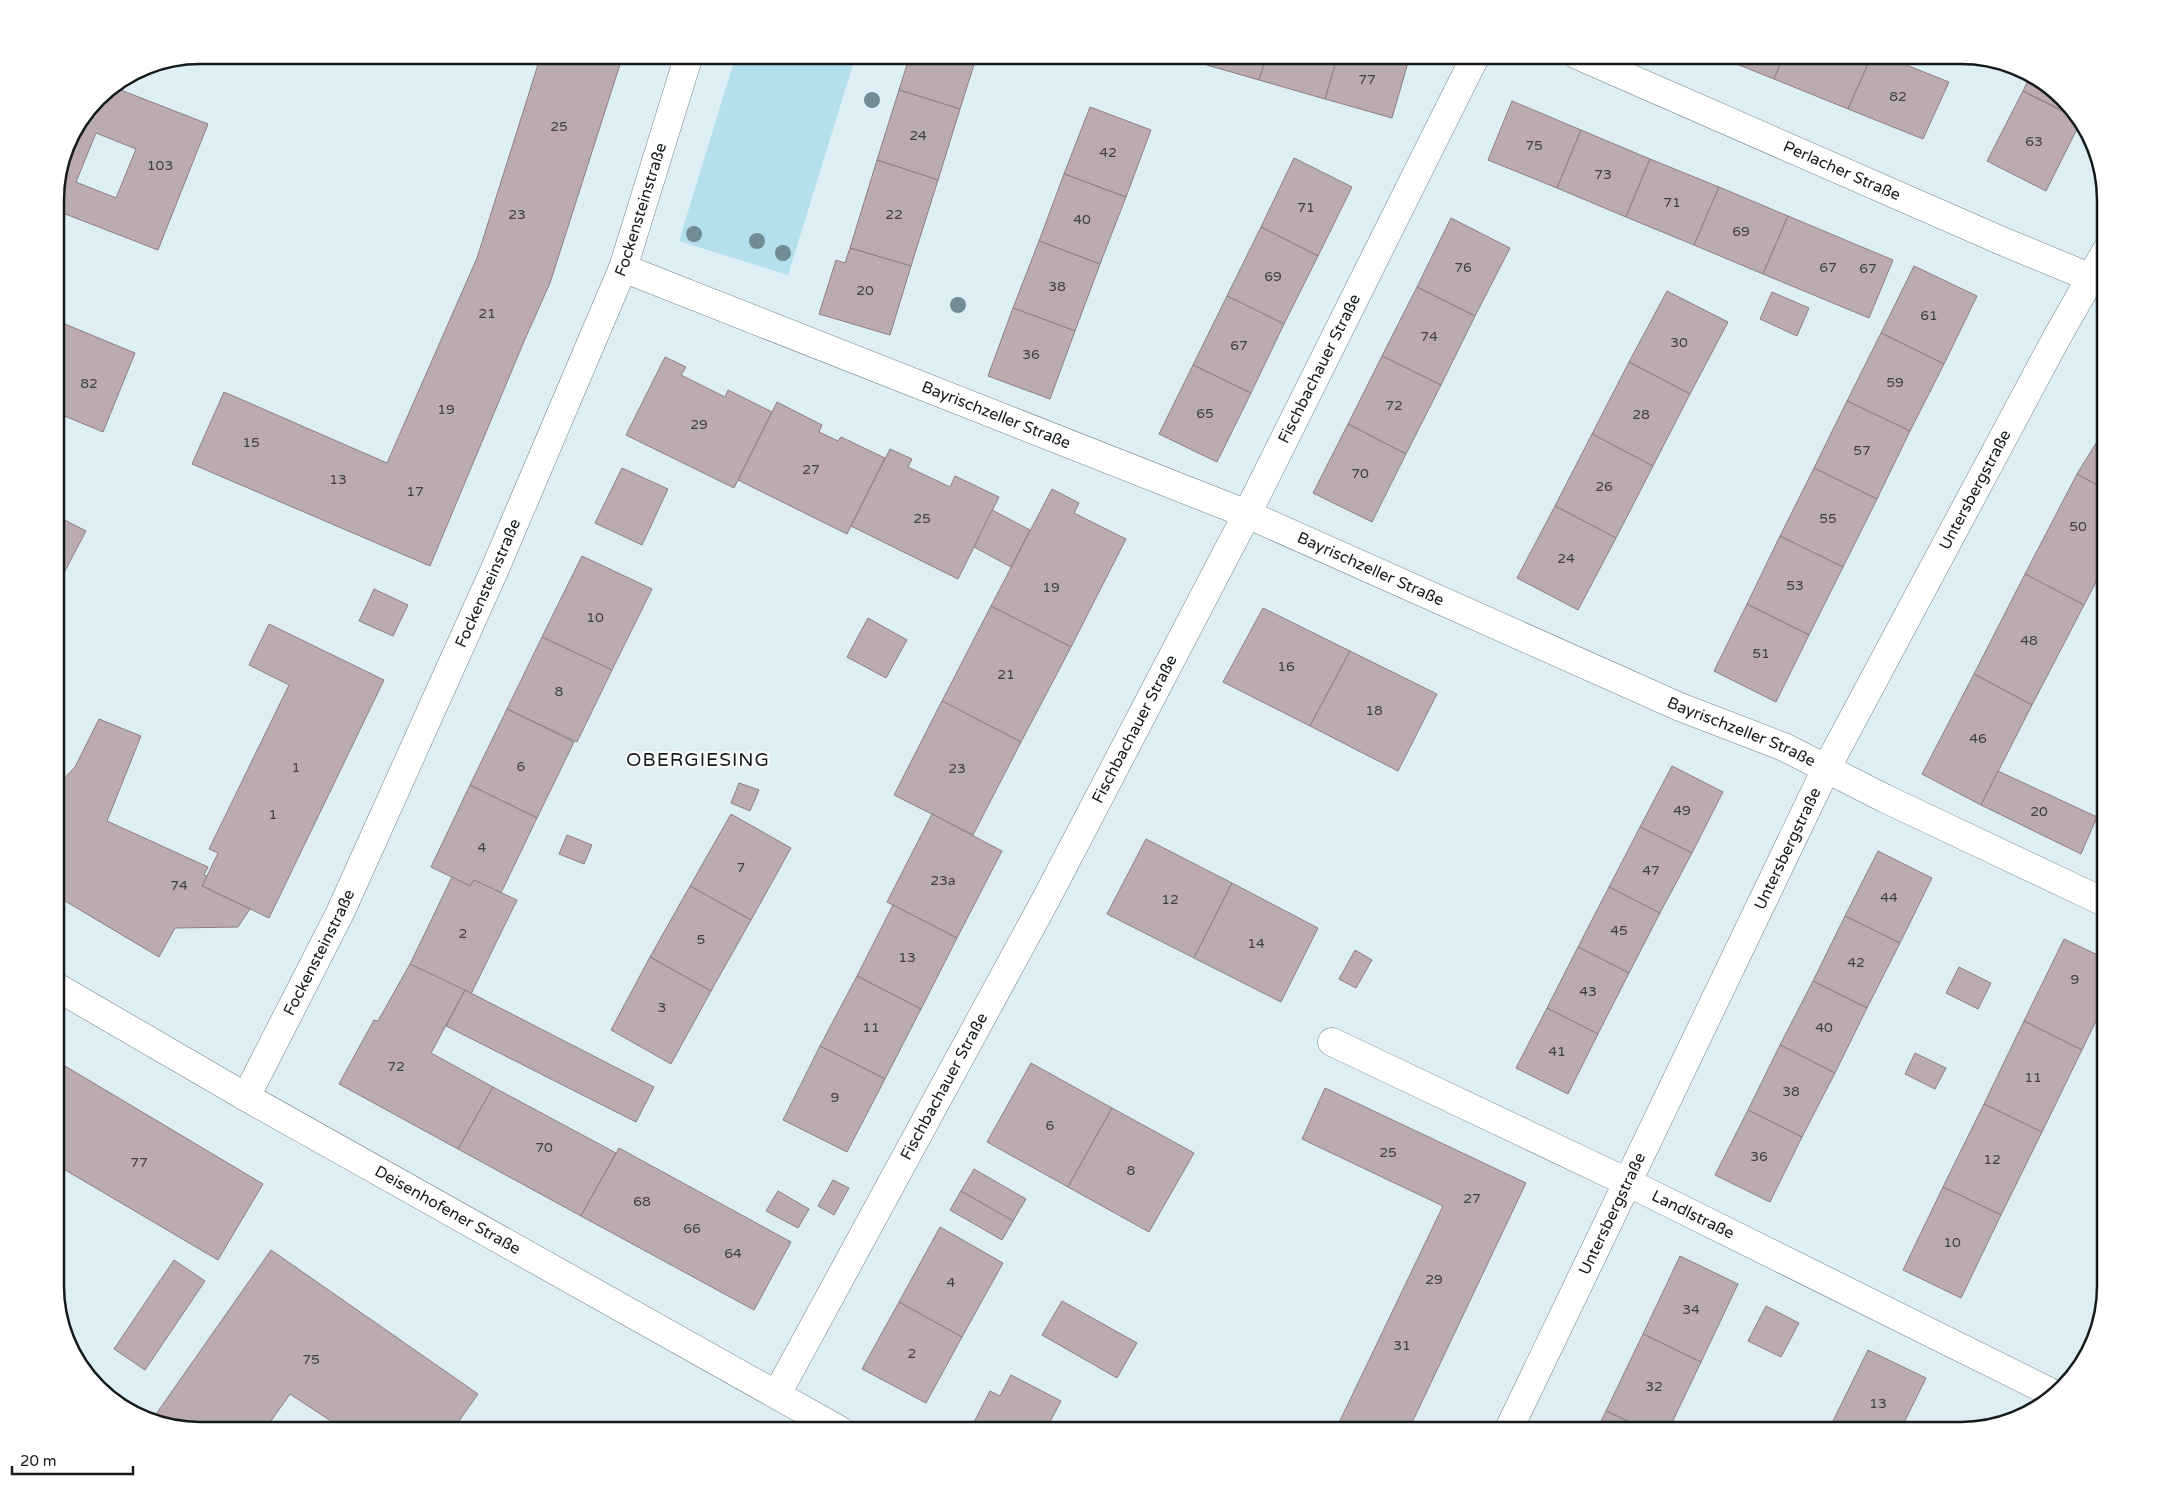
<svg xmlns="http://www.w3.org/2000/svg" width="2161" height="1486" viewBox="0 0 2161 1486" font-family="'Varela Round',sans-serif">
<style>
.green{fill:#b4dfed}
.building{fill:#bbabb1;stroke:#8d7e83;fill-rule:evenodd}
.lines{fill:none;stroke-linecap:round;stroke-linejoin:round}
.minor-casing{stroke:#718187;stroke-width:29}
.minor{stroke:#fff;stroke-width:28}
.tree{fill:#718c94}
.labels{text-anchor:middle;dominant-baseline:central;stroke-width:4;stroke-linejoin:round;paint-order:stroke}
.number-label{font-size:14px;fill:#3e3f42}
.street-label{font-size:16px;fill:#151b1d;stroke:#fff}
.quarter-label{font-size:19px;letter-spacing:1px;fill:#151b1d;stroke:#fff}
.rim{fill:none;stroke:#151b1d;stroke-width:2.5}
</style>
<rect width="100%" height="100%" fill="#ddeef4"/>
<polygon class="green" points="736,55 856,55 788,275 679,241"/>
<g class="building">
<polygon points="541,55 623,55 550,283 525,339 430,566 192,464 224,392 387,463 477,258"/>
<polygon points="910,55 977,55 960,109 899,90"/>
<polygon points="1171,55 1195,55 1193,61"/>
<polygon points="1195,55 1267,55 1259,80 1193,61"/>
<polygon points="1267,55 1338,55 1325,99 1259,80"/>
<polygon points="1338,55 1395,55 1409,59 1392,118 1325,99"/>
<polygon points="1714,55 1784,55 1774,79"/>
<polygon points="1784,55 1872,55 1848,109 1774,79"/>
<polygon points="1872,55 1881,55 1949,82 1923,139 1848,109"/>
<polygon points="2030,76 2042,80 2078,118 2023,91"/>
<path d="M113,87L208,124L158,250L55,210V190L66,144L98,97ZM96,133L136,149L116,198L76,182Z"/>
<polygon points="899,90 960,109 938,180 877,160"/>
<polygon points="2023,91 2081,121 2046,191 1987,161"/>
<polygon points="1512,101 1581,130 1557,188 1488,160"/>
<polygon points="1090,107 1151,130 1126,197 1064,174"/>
<polygon points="1581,130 1650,159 1626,217 1557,188"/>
<polygon points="1294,158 1352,187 1318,256 1261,227"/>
<polygon points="1650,159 1719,187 1694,245 1626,217"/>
<polygon points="877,160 938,180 911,266 850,248"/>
<polygon points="1064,174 1126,197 1100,264 1039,241"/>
<polygon points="1719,187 1788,216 1763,274 1694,245"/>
<polygon points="1788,216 1893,260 1869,318 1763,274"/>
<polygon points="1451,218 1510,248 1475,316 1417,287"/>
<polygon points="1261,227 1318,256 1284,324 1227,296"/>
<polygon points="1039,241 1100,264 1075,331 1013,308"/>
<polygon points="850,248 911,266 890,335 819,314 836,260 845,263"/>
<polygon points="1914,266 1977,296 1944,364 1881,333"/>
<polygon points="1417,287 1475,316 1441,385 1382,356"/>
<polygon points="1667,291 1728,322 1690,394 1629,362"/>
<polygon points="1772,292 1809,308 1797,336 1760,319"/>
<polygon points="1227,296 1284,324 1251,393 1193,365"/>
<polygon points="1013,308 1075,331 1050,399 988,376"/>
<polygon points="55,320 135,353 103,432 55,412"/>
<polygon points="1881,333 1944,364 1910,431 1847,401"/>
<polygon points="1382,356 1441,385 1406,454 1348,424"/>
<polygon points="665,357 686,367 681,375 725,397 728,390 772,412 734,488 626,435"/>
<polygon points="1629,362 1690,394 1653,466 1592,434"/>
<polygon points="1193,365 1251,393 1217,462 1159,434"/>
<polygon points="1847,401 1910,431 1877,499 1814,468"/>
<polygon points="777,402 822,425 819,432 838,441 841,437 885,458 847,534 738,480"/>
<polygon points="1348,424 1406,454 1372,522 1313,493"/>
<polygon points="2106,427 2106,490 2077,474"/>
<polygon points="1592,434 1653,466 1616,538 1555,506"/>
<polygon points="890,449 912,459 908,467 950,487 955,476 999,497 958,579 851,526"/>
<polygon points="622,468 668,489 642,545 595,523"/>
<polygon points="1814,468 1877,499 1843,567 1780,536"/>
<polygon points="2077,474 2106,490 2106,563 2084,605 2025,574"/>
<polygon points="1052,489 1079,503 1074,513 1126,539 1071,647 991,606"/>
<polygon points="1555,506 1616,538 1578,610 1517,578"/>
<polygon points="992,510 1030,530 1011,567 974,547"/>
<polygon points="55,515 86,531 55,590"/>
<polygon points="1780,536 1843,567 1809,635 1747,604"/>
<polygon points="582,556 652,589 612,670 542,637"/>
<polygon points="2025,574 2084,605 2032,705 1974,674"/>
<polygon points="374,589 408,605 393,636 359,621"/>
<polygon points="1747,604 1809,635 1776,702 1714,671"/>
<polygon points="991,606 1071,647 1021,742 942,701"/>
<polygon points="1263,608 1350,651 1310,726 1223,682"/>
<polygon points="868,618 907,640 886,678 847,657"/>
<polygon points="269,624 384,680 269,918 202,886 218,853 209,849 289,685 249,665"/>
<polygon points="542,637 612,670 577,742 507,709"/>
<polygon points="1350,651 1437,694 1398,771 1310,726"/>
<polygon points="1974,674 2032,705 1981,805 1922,774"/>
<polygon points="942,701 1021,742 973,835 894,795"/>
<polygon points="507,709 574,742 537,818 470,785"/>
<polygon points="99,719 141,736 107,821 208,867 204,875 207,876 202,886 250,909 238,927 175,928 159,957 55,895 55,784 58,785 75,767"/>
<polygon points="1672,766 1723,792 1692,853 1640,827"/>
<polygon points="1998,771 2097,817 2081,854 1981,805"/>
<polygon points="2106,774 2106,788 2100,785"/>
<polygon points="739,783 759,790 750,811 731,803"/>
<polygon points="470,785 537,818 501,893 474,880 470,886 431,867"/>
<polygon points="731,814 791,848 751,920 690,886"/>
<polygon points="932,814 1002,851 957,938 887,902"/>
<polygon points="1640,827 1692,853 1660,913 1609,887"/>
<polygon points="567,835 592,845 584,864 559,854"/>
<polygon points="1146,839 1232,883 1194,958 1107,914"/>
<polygon points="1878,851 1932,878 1900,943 1845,916"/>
<polygon points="452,877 470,886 474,880 517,900 471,994 410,964"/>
<polygon points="1232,883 1318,928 1281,1002 1194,958"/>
<polygon points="690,886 751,920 711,991 650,957"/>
<polygon points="1609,887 1660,913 1629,973 1578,947"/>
<polygon points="893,905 957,938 921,1009 857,976"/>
<polygon points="1845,916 1900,943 1867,1008 1813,981"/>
<polygon points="2064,939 2106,959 2106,1000 2082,1050 2024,1021"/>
<polygon points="1578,947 1629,973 1598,1034 1547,1008"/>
<polygon points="1355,950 1372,960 1356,988 1339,979"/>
<polygon points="650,957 711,991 671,1064 611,1030"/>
<polygon points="410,964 465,990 431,1053 493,1087 458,1149 339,1084 374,1020 378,1021"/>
<polygon points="1959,967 1991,983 1978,1009 1946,993"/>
<polygon points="857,976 921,1009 885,1079 820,1046"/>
<polygon points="1813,981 1867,1008 1835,1073 1780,1045"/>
<polygon points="465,990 654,1087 636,1122 446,1026"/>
<polygon points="1547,1008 1598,1034 1568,1094 1516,1068"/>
<polygon points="2024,1021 2082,1050 2042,1132 1984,1104"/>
<polygon points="1780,1045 1835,1073 1802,1137 1748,1110"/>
<polygon points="820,1046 885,1079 847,1152 783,1120"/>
<polygon points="1915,1053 1946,1068 1935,1089 1905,1074"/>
<polygon points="1031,1063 1112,1108 1068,1187 987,1142"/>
<polygon points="65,1066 263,1184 218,1260 55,1164 55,1082"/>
<polygon points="55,1069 61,1072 55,1082"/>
<polygon points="493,1087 616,1153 581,1216 458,1149"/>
<polygon points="1325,1088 1526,1183 1408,1431 1335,1431 1443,1206 1302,1139"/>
<polygon points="1984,1104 2042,1132 2001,1215 1943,1187"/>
<polygon points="1112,1108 1194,1153 1149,1232 1068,1187"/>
<polygon points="1748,1110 1802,1137 1770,1202 1715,1175"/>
<polygon points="619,1148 791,1242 754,1310 581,1216"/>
<polygon points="974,1169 1026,1199 1013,1221 961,1191"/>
<polygon points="833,1180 849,1188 834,1215 818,1206"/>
<polygon points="1943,1187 2001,1215 1961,1298 1903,1270"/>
<polygon points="778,1191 809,1209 798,1228 766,1211"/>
<polygon points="961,1191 1013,1221 1002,1240 950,1210"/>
<polygon points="940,1227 1003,1263 962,1337 899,1302"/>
<polygon points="271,1250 478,1394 452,1431 346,1431 290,1394 264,1431 200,1431 154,1417"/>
<polygon points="1680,1256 1738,1284 1701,1362 1643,1334"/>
<polygon points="174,1260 205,1281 145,1370 114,1349"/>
<polygon points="1062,1301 1137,1343 1117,1378 1042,1335"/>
<polygon points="899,1302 962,1337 926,1403 862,1369"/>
<polygon points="1766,1306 1799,1323 1781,1357 1748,1341"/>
<polygon points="1643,1334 1701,1362 1668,1431 1649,1431 1606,1411"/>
<polygon points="1868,1350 1926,1378 1900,1431 1839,1431 1830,1427"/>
<polygon points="1011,1375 1061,1401 1045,1431 970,1430 990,1391 1000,1396"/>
<polygon points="1606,1411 1649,1431 1596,1431"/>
</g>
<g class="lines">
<g class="minor-casing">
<g id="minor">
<path id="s1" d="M1577,55L2002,241L2106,284"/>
<path id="s2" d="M623,268L1247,514L1680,707L1784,747L1884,798L2106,903"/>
<path id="s3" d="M55,986L246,1097L841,1431"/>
<path id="s4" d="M1332,1042L1627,1182L2052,1393"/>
<path id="s5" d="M246,1097L340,913L494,571L623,268L689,55"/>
<path id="s6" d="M777,1394L1046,899L1247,514L1476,55"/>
<path id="s7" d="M1508,1431L1826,769L2057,337L2106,251"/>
</g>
</g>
<use href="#minor" class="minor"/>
</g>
<g class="tree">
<circle cx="872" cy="100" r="8"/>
<circle cx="694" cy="234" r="8"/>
<circle cx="757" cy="241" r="8"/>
<circle cx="783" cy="253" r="8"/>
<circle cx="958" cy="305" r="8"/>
</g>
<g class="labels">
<g class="number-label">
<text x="1367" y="79">77</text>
<text x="1898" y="96">82</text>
<text x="559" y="126">25</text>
<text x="918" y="135">24</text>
<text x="2034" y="141">63</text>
<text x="1534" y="145">75</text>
<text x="1108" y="152">42</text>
<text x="160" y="165">103</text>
<text x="1603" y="174">73</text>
<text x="1672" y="202">71</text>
<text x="1306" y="207">71</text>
<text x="517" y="214">23</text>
<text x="894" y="214">22</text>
<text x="1082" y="219">40</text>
<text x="1741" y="231">69</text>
<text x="1463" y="267">76</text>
<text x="1828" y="267">67</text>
<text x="1868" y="268">67</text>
<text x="1273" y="276">69</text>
<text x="1057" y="286">38</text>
<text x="865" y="290">20</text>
<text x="487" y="313">21</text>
<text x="1929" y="315">61</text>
<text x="1429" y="336">74</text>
<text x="1679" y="342">30</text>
<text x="1239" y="345">67</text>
<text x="1031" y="354">36</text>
<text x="1895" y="382">59</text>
<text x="89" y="383">82</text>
<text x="1394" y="405">72</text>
<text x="446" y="409">19</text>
<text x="1205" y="413">65</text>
<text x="1641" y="414">28</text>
<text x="699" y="424">29</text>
<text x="251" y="442">15</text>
<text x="1862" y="450">57</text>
<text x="811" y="469">27</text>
<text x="1360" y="473">70</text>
<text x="338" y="479">13</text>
<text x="1604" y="486">26</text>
<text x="415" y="491">17</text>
<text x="922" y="518">25</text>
<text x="1828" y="518">55</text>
<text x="2078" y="526">50</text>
<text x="1566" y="558">24</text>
<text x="1795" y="585">53</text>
<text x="1051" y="587">19</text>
<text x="595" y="617">10</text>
<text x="2029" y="640">48</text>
<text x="1761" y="653">51</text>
<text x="1286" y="666">16</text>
<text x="1006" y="674">21</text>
<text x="559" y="691">8</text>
<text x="1374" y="710">18</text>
<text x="1978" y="738">46</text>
<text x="521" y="766">6</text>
<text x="296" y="767">1</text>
<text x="957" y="768">23</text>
<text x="1682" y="810">49</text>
<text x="2039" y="811">20</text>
<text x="273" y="814">1</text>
<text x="482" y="847">4</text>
<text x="741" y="867">7</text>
<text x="1651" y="870">47</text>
<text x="943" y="880">23a</text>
<text x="179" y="885">74</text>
<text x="1889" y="897">44</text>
<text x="1170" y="899">12</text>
<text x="1619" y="930">45</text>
<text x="463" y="933">2</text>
<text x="701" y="939">5</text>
<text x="1256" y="943">14</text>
<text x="907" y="957">13</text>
<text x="1856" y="962">42</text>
<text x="2075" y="979">9</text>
<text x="1588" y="991">43</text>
<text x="662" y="1007">3</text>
<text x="871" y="1027">11</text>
<text x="1824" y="1027">40</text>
<text x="1557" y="1051">41</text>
<text x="396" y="1066">72</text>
<text x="2033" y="1077">11</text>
<text x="1791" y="1091">38</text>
<text x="835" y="1097">9</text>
<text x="1050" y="1125">6</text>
<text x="544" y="1147">70</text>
<text x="1388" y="1152">25</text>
<text x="1759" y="1156">36</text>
<text x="1992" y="1159">12</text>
<text x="139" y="1162">77</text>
<text x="1131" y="1170">8</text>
<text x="1472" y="1198">27</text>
<text x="642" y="1201">68</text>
<text x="692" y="1228">66</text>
<text x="1952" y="1242">10</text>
<text x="733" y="1253">64</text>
<text x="1434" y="1279">29</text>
<text x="951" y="1282">4</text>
<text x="1691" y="1309">34</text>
<text x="1402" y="1345">31</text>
<text x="912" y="1353">2</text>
<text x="311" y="1359">75</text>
<text x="1654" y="1386">32</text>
<text x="1878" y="1403">13</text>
</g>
<g class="street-label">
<text stroke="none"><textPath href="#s1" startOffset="289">Perlacher Straße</textPath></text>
<text stroke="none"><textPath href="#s5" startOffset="972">Fockensteinstraße</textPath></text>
<text stroke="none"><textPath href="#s6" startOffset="1160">Fischbachauer Straße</textPath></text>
<text stroke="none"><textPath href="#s2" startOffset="401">Bayrischzeller Straße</textPath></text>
<text stroke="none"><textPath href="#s7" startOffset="1051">Untersbergstraße</textPath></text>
<text stroke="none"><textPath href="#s2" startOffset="806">Bayrischzeller Straße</textPath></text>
<text stroke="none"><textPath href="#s5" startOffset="568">Fockensteinstraße</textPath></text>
<text stroke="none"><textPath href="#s6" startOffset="755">Fischbachauer Straße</textPath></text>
<text stroke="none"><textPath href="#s2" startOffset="1211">Bayrischzeller Straße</textPath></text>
<text stroke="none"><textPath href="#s7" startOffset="646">Untersbergstraße</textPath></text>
<text stroke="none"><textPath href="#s5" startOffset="162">Fockensteinstraße</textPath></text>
<text stroke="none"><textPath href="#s6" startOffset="350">Fischbachauer Straße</textPath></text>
<text stroke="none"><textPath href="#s3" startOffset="452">Deisenhofener Straße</textPath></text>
<text stroke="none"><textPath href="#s7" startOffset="241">Untersbergstraße</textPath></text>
<text stroke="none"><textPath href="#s4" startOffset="400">Landlstraße</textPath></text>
</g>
<g class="quarter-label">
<text x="698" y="760">OBERGIESING</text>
</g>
</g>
<path d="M0 0H2161V1486H0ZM200 64H1961A136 136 0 0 1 2097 200V1286A136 136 0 0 1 1961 1422H200A136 136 0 0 1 64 1286V200A136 136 0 0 1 200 64Z" fill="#fff" fill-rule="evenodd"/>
<path class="rim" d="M200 64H1961A136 136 0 0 1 2097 200V1286A136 136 0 0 1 1961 1422H200A136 136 0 0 1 64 1286V200A136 136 0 0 1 200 64Z"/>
<path d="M12 1466v8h121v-8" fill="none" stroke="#151b1d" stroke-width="2.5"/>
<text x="20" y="1466" font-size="15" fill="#151b1d" stroke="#ffffff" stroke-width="4" paint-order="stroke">20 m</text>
</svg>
